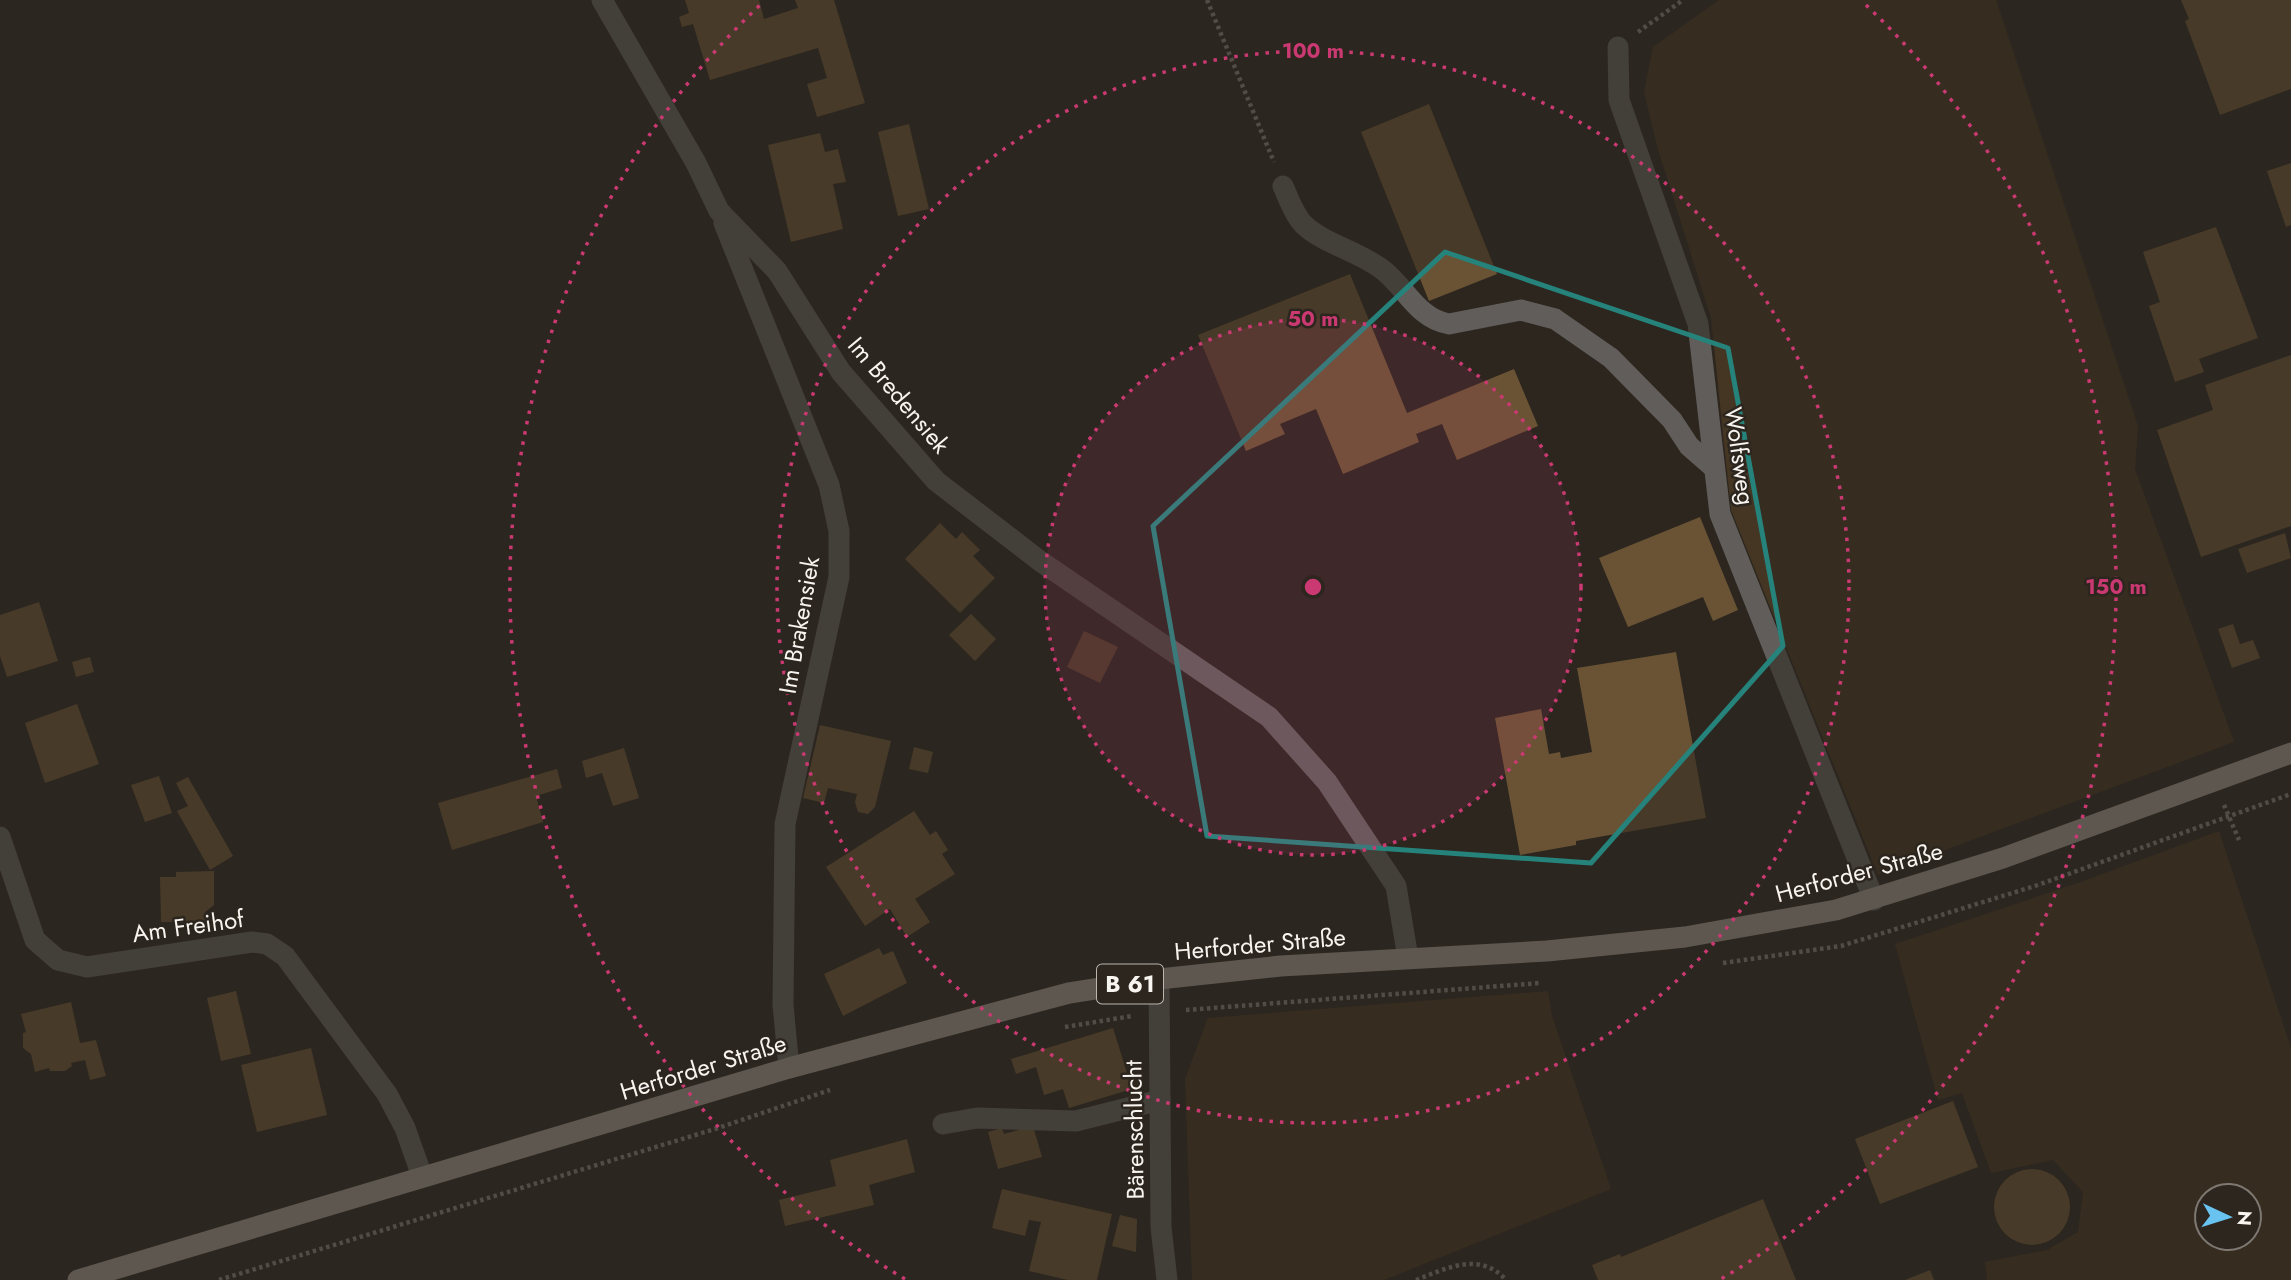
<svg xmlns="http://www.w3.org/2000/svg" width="2291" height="1280" viewBox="0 0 2291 1280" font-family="Jost,sans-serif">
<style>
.green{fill:#443623;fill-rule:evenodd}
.building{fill:#695334}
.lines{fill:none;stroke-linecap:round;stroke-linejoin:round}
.path{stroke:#7f7a74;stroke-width:4.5;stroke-dasharray:3.5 3.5;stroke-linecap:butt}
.minor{stroke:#605d5a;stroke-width:21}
.major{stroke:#99938b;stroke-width:21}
.marked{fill:none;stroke:#26837b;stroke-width:5;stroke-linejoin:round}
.ring{fill:none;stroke:#ca3971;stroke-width:3.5;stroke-dasharray:3.5 7}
.labels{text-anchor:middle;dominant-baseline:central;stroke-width:5;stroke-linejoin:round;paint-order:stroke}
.shield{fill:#2c261f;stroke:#bbb6b1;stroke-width:2}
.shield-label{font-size:23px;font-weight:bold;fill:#f8f4ef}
.street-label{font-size:24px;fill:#f8f4ef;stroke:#2c261f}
.centre{fill:#ca3971;stroke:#2c261f;stroke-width:3.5}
.ring-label{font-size:21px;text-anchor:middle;font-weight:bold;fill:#ca3971;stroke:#2c261f;stroke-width:5;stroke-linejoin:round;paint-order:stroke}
</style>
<rect width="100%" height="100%" fill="#2c261f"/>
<g class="green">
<polygon points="1719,0 1996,0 2138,426 2135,469 2234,742 1878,875 1731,510 1711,318 1657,146 1644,92 1653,47"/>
<path d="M2219,831L2291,1048V1280H1987L1985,1262L2047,1250L2078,1232L2083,1192L2053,1160L1991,1173L1962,1093L1938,1100L1895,944L2081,882ZM2207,1196H2249V1238H2207Z"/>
<polygon points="1548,991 1552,1016 1611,1189 1384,1280 1192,1280 1185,1079 1208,1018"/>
</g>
<g class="building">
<polygon points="685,0 759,0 764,19 798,8 795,0 834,0 865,103 817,117 807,84 827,78 818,48 710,80 693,24 682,27 679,17 689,13"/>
<polygon points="2181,0 2291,0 2291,89 2220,115 2185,21 2189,19"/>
<polygon points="1429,104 1497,274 1429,301 1361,132"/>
<polygon points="909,124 929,209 898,216 878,132"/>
<polygon points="820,133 825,152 838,149 846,182 833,184 843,229 791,242 768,145"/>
<polygon points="2291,163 2291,225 2286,227 2267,171"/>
<polygon points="2216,227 2258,338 2199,359 2204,372 2175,382 2149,306 2160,302 2143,252"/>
<polygon points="1350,274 1407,413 1514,369 1538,426 1457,460 1442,424 1416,434 1419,442 1343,474 1316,409 1280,424 1285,434 1246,451 1198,335"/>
<polygon points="2291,355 2291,526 2201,557 2157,430 2213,410 2205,385"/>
<polygon points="1700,517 1738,610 1713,621 1703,597 1628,627 1599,558"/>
<polygon points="940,523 956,539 962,532 980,550 973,556 995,578 960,613 905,559"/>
<polygon points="2285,533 2291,558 2247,573 2238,549"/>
<polygon points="39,602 58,661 7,677 0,656 0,615"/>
<polygon points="971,614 996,639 975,661 949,635"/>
<polygon points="2233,624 2240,644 2253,640 2260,658 2232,668 2218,629"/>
<polygon points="1084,631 1118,647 1100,683 1067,667"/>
<polygon points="1676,652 1706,818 1576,841 1576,845 1520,855 1495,718 1541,709 1549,754 1560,752 1561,758 1592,752 1577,668"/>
<polygon points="90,657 94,672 76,677 72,662"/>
<polygon points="77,704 99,764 45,783 25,723"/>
<polygon points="820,725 891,741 875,807 868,814 858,812 855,802 857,794 828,788 824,803 803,798"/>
<polygon points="914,747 933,752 928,773 909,769"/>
<polygon points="624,748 639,798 613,806 602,773 586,778 582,761"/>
<polygon points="557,769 562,788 536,796 543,822 452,850 438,803"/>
<polygon points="159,776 172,813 145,822 131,785"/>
<polygon points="188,777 233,856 210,870 177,811 188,806 176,783"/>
<polygon points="914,811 930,835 936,831 948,850 942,854 955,874 915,899 930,922 907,937 890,909 865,926 826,867"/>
<polygon points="214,871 214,905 205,912 205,922 161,922 160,877 176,877 176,872"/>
<polygon points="879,948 883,955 893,951 907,983 843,1016 824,974"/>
<polygon points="236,991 251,1054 221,1061 207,998"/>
<polygon points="71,1002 80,1043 96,1040 106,1076 90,1080 85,1060 71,1063 72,1066 65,1071 50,1071 49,1068 35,1072 31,1054 23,1048 23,1033 26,1032 21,1014"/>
<polygon points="1113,1028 1132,1089 1069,1108 1063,1089 1044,1095 1036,1067 1016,1074 1011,1059"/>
<polygon points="311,1048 327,1115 257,1132 241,1065"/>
<polygon points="1953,1101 1978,1167 1880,1204 1855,1139"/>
<polygon points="1033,1126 1042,1157 998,1169 988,1132 1002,1128 1004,1134"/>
<polygon points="907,1139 915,1172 869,1185 874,1205 785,1226 779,1200 836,1186 830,1160"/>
<circle cx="2032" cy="1207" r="38"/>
<polygon points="1002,1189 1112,1214 1097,1280 1068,1280 1029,1271 1041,1222 1029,1220 1025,1236 992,1228"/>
<polygon points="1763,1199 1796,1280 1598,1280 1592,1265 1620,1254 1621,1257"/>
<polygon points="1120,1215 1137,1219 1136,1252 1112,1246"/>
<polygon points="1930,1270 1934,1280 1905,1280"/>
</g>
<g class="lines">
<g class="path">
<polyline points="1207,0 1274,162"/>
<polyline points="1638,32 1683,0"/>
<polyline points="2224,805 2239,840"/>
<polyline points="1723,963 1841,946 2035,886 2291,794"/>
<polyline points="1186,1010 1540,983"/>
<polyline points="1065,1027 1132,1016"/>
<polyline points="219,1280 715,1129 830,1090"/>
<path d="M1416,1280C1447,1268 1480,1251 1506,1280"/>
</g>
<g class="minor">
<polyline points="602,0 696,163 719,211 777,271 841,372 936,481 1040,561 1269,717 1327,782 1396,886 1408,958"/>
<polyline points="1618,47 1619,100 1698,324 1720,514 1874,900"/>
<path d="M1283,186C1289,199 1293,213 1303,224C1322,243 1360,252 1383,270C1406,288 1418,319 1449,324L1521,310L1555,319L1611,358L1672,420L1689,446L1712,466"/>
<polyline points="724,223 829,485 839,531 839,577 785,824 783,1005 789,1068"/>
<polyline points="0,837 35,940 58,960 87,967 252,942 267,944 285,956 387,1094 405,1128 422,1176"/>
<polyline points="1159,979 1161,1227 1167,1280"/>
<polyline points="943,1124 977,1118 1076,1121 1160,1100"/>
</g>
<polyline class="major" points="78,1280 789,1068 1069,993 1159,979 1281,966 1547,951 1685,937 1836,910 2003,858 2291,753"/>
</g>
<path d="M0 0H2291V1280H0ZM1445,252L1728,348L1783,646L1591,863L1207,836L1153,526Z" fill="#2c261f" fill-opacity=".55" fill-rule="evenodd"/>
<path class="marked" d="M1445,252L1728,348L1783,646L1591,863L1207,836L1153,526Z"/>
<circle cx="1313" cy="587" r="268" fill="#ca3971" fill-opacity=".12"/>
<g class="ring">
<circle cx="1313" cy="587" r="268"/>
<circle cx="1313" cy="587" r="536"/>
<path d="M905 1279A803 803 0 0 1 760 5M1866 5A803 803 0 0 1 1721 1279"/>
</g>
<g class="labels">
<rect class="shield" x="1097" y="964.5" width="66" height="39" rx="5"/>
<g class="shield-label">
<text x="1130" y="984">B 61</text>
</g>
<g class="street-label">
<text transform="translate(899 395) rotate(50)">Im Bredensiek</text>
<text transform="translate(1740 456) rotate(82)">Wolfsweg</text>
<text transform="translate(799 625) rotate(-80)">Im Brakensiek</text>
<text transform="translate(1859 872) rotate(-15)">Herforder Straße</text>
<text transform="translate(188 926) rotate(-8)">Am Freihof</text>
<text transform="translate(1260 944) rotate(-5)">Herforder Straße</text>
<text transform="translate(703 1067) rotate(-17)">Herforder Straße</text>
<text transform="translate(1134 1130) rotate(-91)">Bärenschlucht</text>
</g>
</g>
<circle cx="1313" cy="587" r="10" class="centre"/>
<g class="ring-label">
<text x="1313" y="58">100 m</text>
<text x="1313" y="326">50 m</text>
<text x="2116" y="594">150 m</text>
</g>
<g transform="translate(2228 1217) rotate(94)"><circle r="33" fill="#2c261f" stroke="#7e7872" stroke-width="2"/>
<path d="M0-5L12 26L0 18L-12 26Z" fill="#69c3f1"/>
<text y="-10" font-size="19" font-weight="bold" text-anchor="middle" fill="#f8f4ef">N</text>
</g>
</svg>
